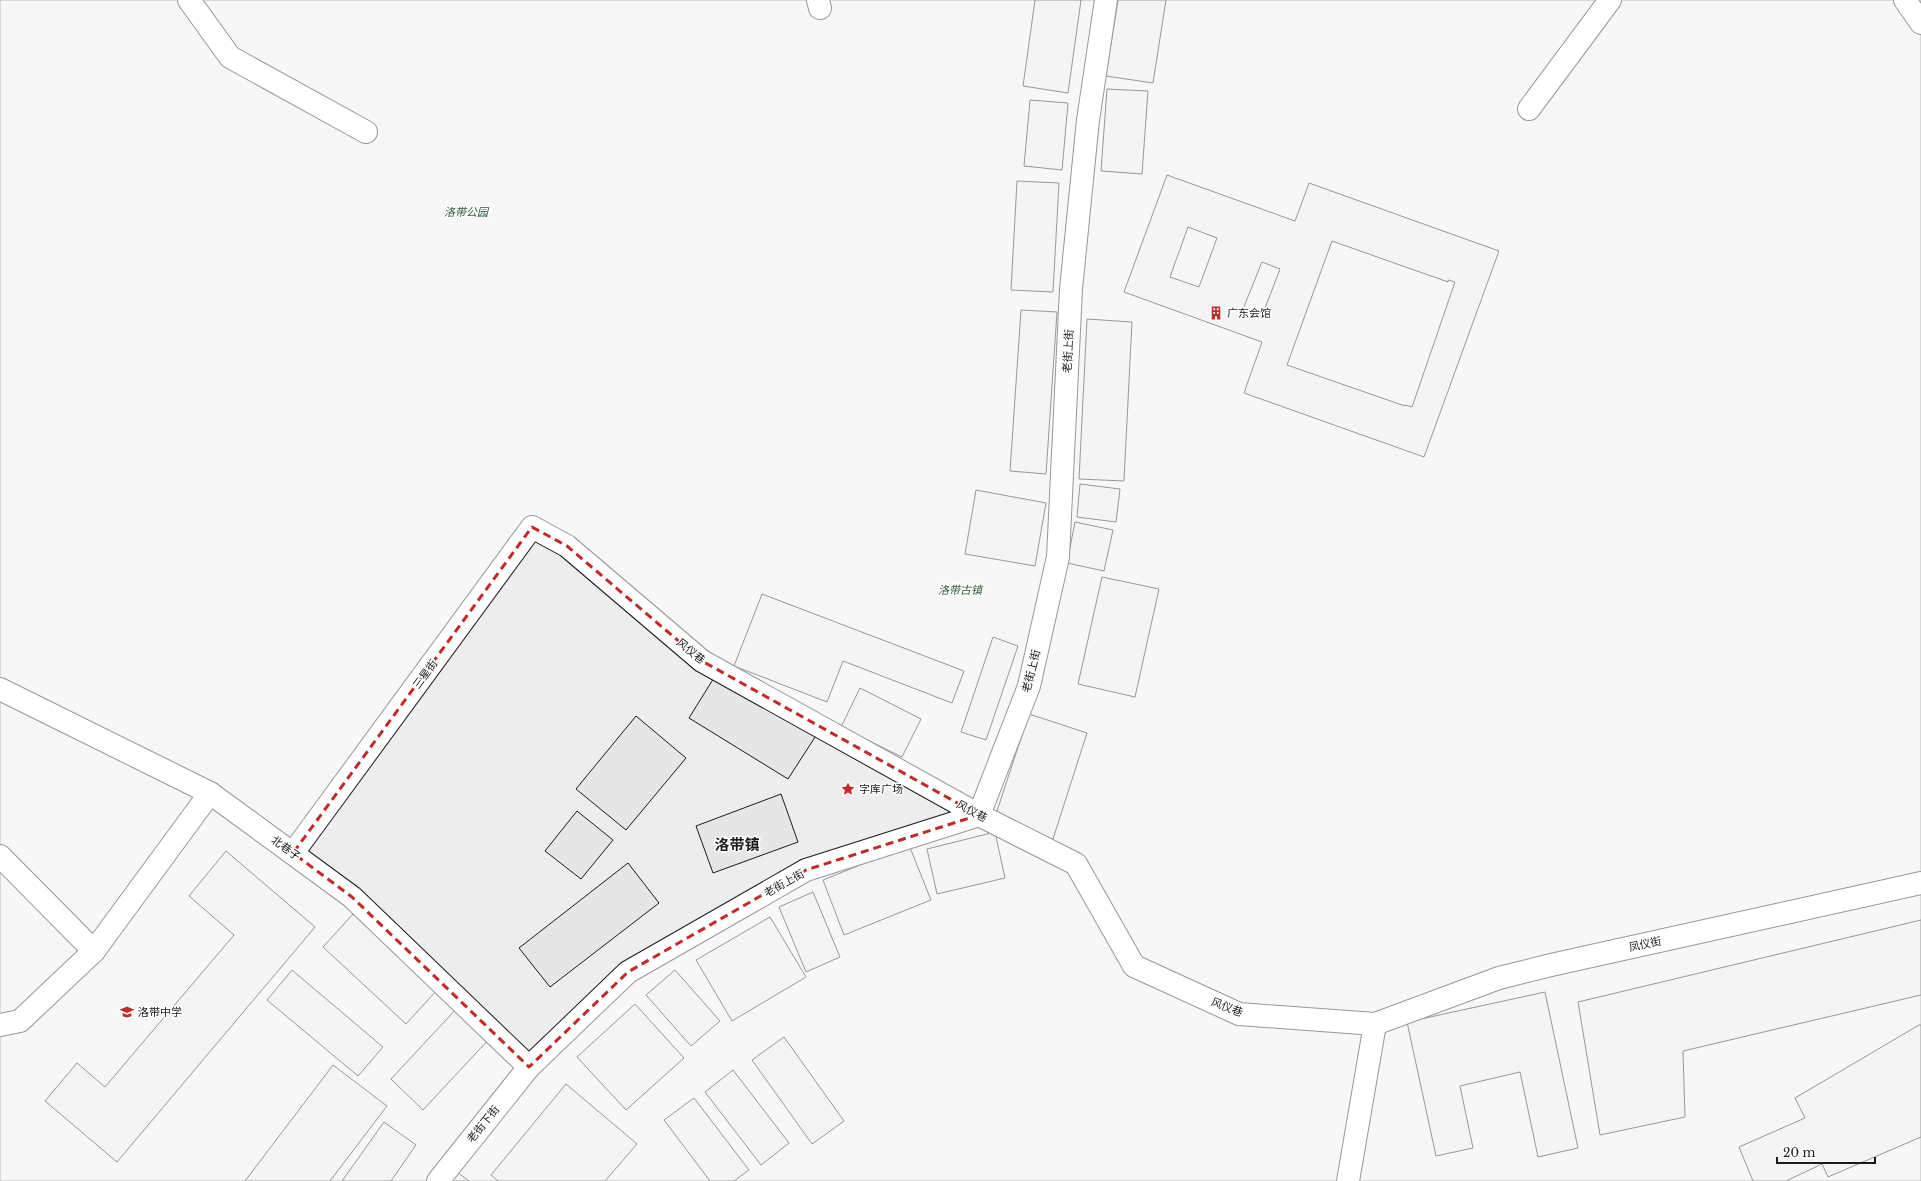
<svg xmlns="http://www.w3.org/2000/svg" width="1921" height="1181" viewBox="0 0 1921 1181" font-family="'Libre Baskerville','Noto Sans SC',serif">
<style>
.green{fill:#ededed;stroke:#6a6a6a}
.building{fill:#e6e6e6;stroke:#1a1a1a;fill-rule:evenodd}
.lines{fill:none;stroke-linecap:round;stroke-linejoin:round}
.minor-casing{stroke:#1a1a1a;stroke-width:24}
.major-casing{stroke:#1a1a1a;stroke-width:24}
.minor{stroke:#fff;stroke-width:22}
.major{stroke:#fff;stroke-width:22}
.marked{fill:none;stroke:#c62828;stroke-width:3;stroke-dasharray:8 5;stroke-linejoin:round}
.labels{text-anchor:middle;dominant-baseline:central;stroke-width:3;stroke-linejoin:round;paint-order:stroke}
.park-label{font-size:11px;font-style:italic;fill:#2b5a34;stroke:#fff}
.poi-label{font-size:11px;fill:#1a1a1a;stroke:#fff;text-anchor:start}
.street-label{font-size:11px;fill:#1a1a1a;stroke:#fff}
.district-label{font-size:15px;font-weight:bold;fill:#1a1a1a;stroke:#fff}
</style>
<rect width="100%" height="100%" fill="#fff"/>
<rect class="green" x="0" y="0" width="1921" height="1181"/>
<g class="building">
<polygon points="1035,0 1081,0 1068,93 1023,86"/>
<polygon points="1118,0 1166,0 1153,83 1106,76"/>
<polygon points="1107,89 1148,91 1142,174 1101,171"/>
<polygon points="1030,100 1068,103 1062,170 1024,166"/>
<path d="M1167,175L1295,221L1309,183L1499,251L1424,457L1244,393L1262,342L1124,292ZM1188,227L1217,238L1199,287L1170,277ZM1332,241L1448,282V280L1455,282L1412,407L1405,405V406L1287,365ZM1262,262L1280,269L1262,316L1243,309Z"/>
<polygon points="1017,181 1059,183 1053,292 1011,290"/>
<polygon points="1021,310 1057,312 1046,474 1010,471"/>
<polygon points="1087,319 1132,322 1124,481 1079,479"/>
<polygon points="1080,484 1120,489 1116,522 1077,517"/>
<polygon points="976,490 1046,503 1035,566 965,554"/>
<polygon points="1075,522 1113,530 1104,571 1067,563"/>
<polygon points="1102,577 1159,589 1135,697 1078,684"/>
<polygon points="762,594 964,671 952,703 843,661 827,702 734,666"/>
<polygon points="993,637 1018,646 986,740 961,732"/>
<polygon points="717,673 817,734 788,779 689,718"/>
<polygon points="860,688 921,719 902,757 841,727"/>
<polygon points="1029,714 1087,733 1053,839 994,820"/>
<polygon points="636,716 686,758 626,830 576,789"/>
<polygon points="781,794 798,842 713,873 696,826"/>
<polygon points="577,811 613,840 581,879 545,851"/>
<polygon points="995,832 1005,878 937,894 927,849"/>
<polygon points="909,845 931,900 844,935 823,880"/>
<polygon points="226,851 315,927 117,1162 45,1101 77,1063 105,1087 234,935 189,896"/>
<polygon points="628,863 659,903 550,987 519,948"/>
<polygon points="813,892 840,957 806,972 779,907"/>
<polygon points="353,914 437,990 406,1024 323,947"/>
<polygon points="770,917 806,977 732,1021 696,960"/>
<polygon points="1921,920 1921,995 1683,1051 1685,1117 1600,1135 1578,1002"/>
<polygon points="292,970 383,1047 358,1076 267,1000"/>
<polygon points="675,970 720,1021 691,1046 646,995"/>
<polygon points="1545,992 1578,1148 1538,1157 1520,1072 1460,1086 1473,1148 1436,1156 1407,1022"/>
<polygon points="635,1004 684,1058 626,1110 577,1057"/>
<polygon points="458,1007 491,1037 423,1110 391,1079"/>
<polygon points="1919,1025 1921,1025 1921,1137 1828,1177 1822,1164 1786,1181 1753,1181 1739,1147 1805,1118 1795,1098"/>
<polygon points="784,1037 844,1121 812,1144 752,1060"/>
<polygon points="333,1065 387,1106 330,1181 245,1181"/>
<polygon points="733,1070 789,1143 761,1165 705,1092"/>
<polygon points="566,1084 637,1144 605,1181 498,1181 491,1175"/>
<polygon points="694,1098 749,1170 734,1181 710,1181 664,1120"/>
<polygon points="384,1122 416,1145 391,1181 342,1181"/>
<polygon points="457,1172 469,1181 450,1181"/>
</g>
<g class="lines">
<g class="minor-casing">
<g id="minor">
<polyline points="189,0 230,57 366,132"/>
<polyline points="818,0 820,8"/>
<polyline points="1529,109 1610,0"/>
<polyline points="0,689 210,793 352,897 529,1067"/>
<polyline points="293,853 532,527 567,546 702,661 979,815 1076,864 1134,966 1239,1014 1375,1024 1499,978 1551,965 1921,883"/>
<polyline points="0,856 94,951 20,1021 0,1025"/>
<polyline points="94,951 210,793"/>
<polyline points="438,1181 529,1067 628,972 806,870 979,815 1029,686 1058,557 1071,289 1088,120 1106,0"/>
<polyline points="1348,1181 1375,1024"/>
</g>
</g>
<g class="major-casing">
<polyline id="major" points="1905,0 1921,23"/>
</g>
<use href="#minor" class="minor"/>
<use href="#major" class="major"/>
</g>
<path d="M0 0H1921V1181H0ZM532,527L567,546L702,661L979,815L806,870L628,972L529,1067L352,897L293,853Z" fill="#fff" fill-opacity=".55" fill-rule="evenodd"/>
<path class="marked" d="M532,527L567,546L702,661L979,815L806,870L628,972L529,1067L352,897L293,853Z"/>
<defs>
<g id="building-bare" transform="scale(1.08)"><path d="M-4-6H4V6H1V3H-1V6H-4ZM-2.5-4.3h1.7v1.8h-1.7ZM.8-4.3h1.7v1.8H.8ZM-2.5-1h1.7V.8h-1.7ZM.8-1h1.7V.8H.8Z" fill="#c62828" stroke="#fff" stroke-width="2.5" paint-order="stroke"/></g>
<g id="sight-bare" transform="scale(1.08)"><path d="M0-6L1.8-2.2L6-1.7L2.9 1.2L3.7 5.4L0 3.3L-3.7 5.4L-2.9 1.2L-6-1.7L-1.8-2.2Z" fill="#c62828" stroke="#fff" stroke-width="2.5" paint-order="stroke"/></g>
<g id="school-bare" transform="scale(1.08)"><path d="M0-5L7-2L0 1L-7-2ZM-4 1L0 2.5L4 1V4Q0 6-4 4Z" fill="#c62828" stroke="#fff" stroke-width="2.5" paint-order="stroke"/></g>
</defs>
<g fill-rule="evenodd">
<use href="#building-bare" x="1216" y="313"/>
<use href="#sight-bare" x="848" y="789"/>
<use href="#school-bare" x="127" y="1012"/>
</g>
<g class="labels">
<g class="park-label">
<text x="466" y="212">洛带公园</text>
<text x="960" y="590">洛带古镇</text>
</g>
<g class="poi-label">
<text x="1227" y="313">广东会馆</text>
<text x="859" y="789">字库广场</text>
<text x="138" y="1012">洛带中学</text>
</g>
<g class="street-label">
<text transform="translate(1068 351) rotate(-87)">老街上街</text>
<text transform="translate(691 651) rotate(39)">风仪巷</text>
<text transform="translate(1031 671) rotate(-76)">老街上街</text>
<text transform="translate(425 674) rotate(-54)">三星街</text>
<text transform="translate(972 811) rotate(28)">风仪巷</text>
<text transform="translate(286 848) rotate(36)">北巷子</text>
<text transform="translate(784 883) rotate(-29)">老街上街</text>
<text transform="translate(1645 944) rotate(-12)">凤仪街</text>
<text transform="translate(1227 1007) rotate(21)">风仪巷</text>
<text transform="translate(483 1124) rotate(-51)">老街下街</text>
</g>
<g class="district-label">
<text x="737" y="844">洛带镇</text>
</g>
</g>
<path d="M1777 1157v6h98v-6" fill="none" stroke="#1a1a1a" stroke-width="2"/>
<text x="1783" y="1157" font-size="12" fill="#1a1a1a" stroke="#ffffff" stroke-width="3" paint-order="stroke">20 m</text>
</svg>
